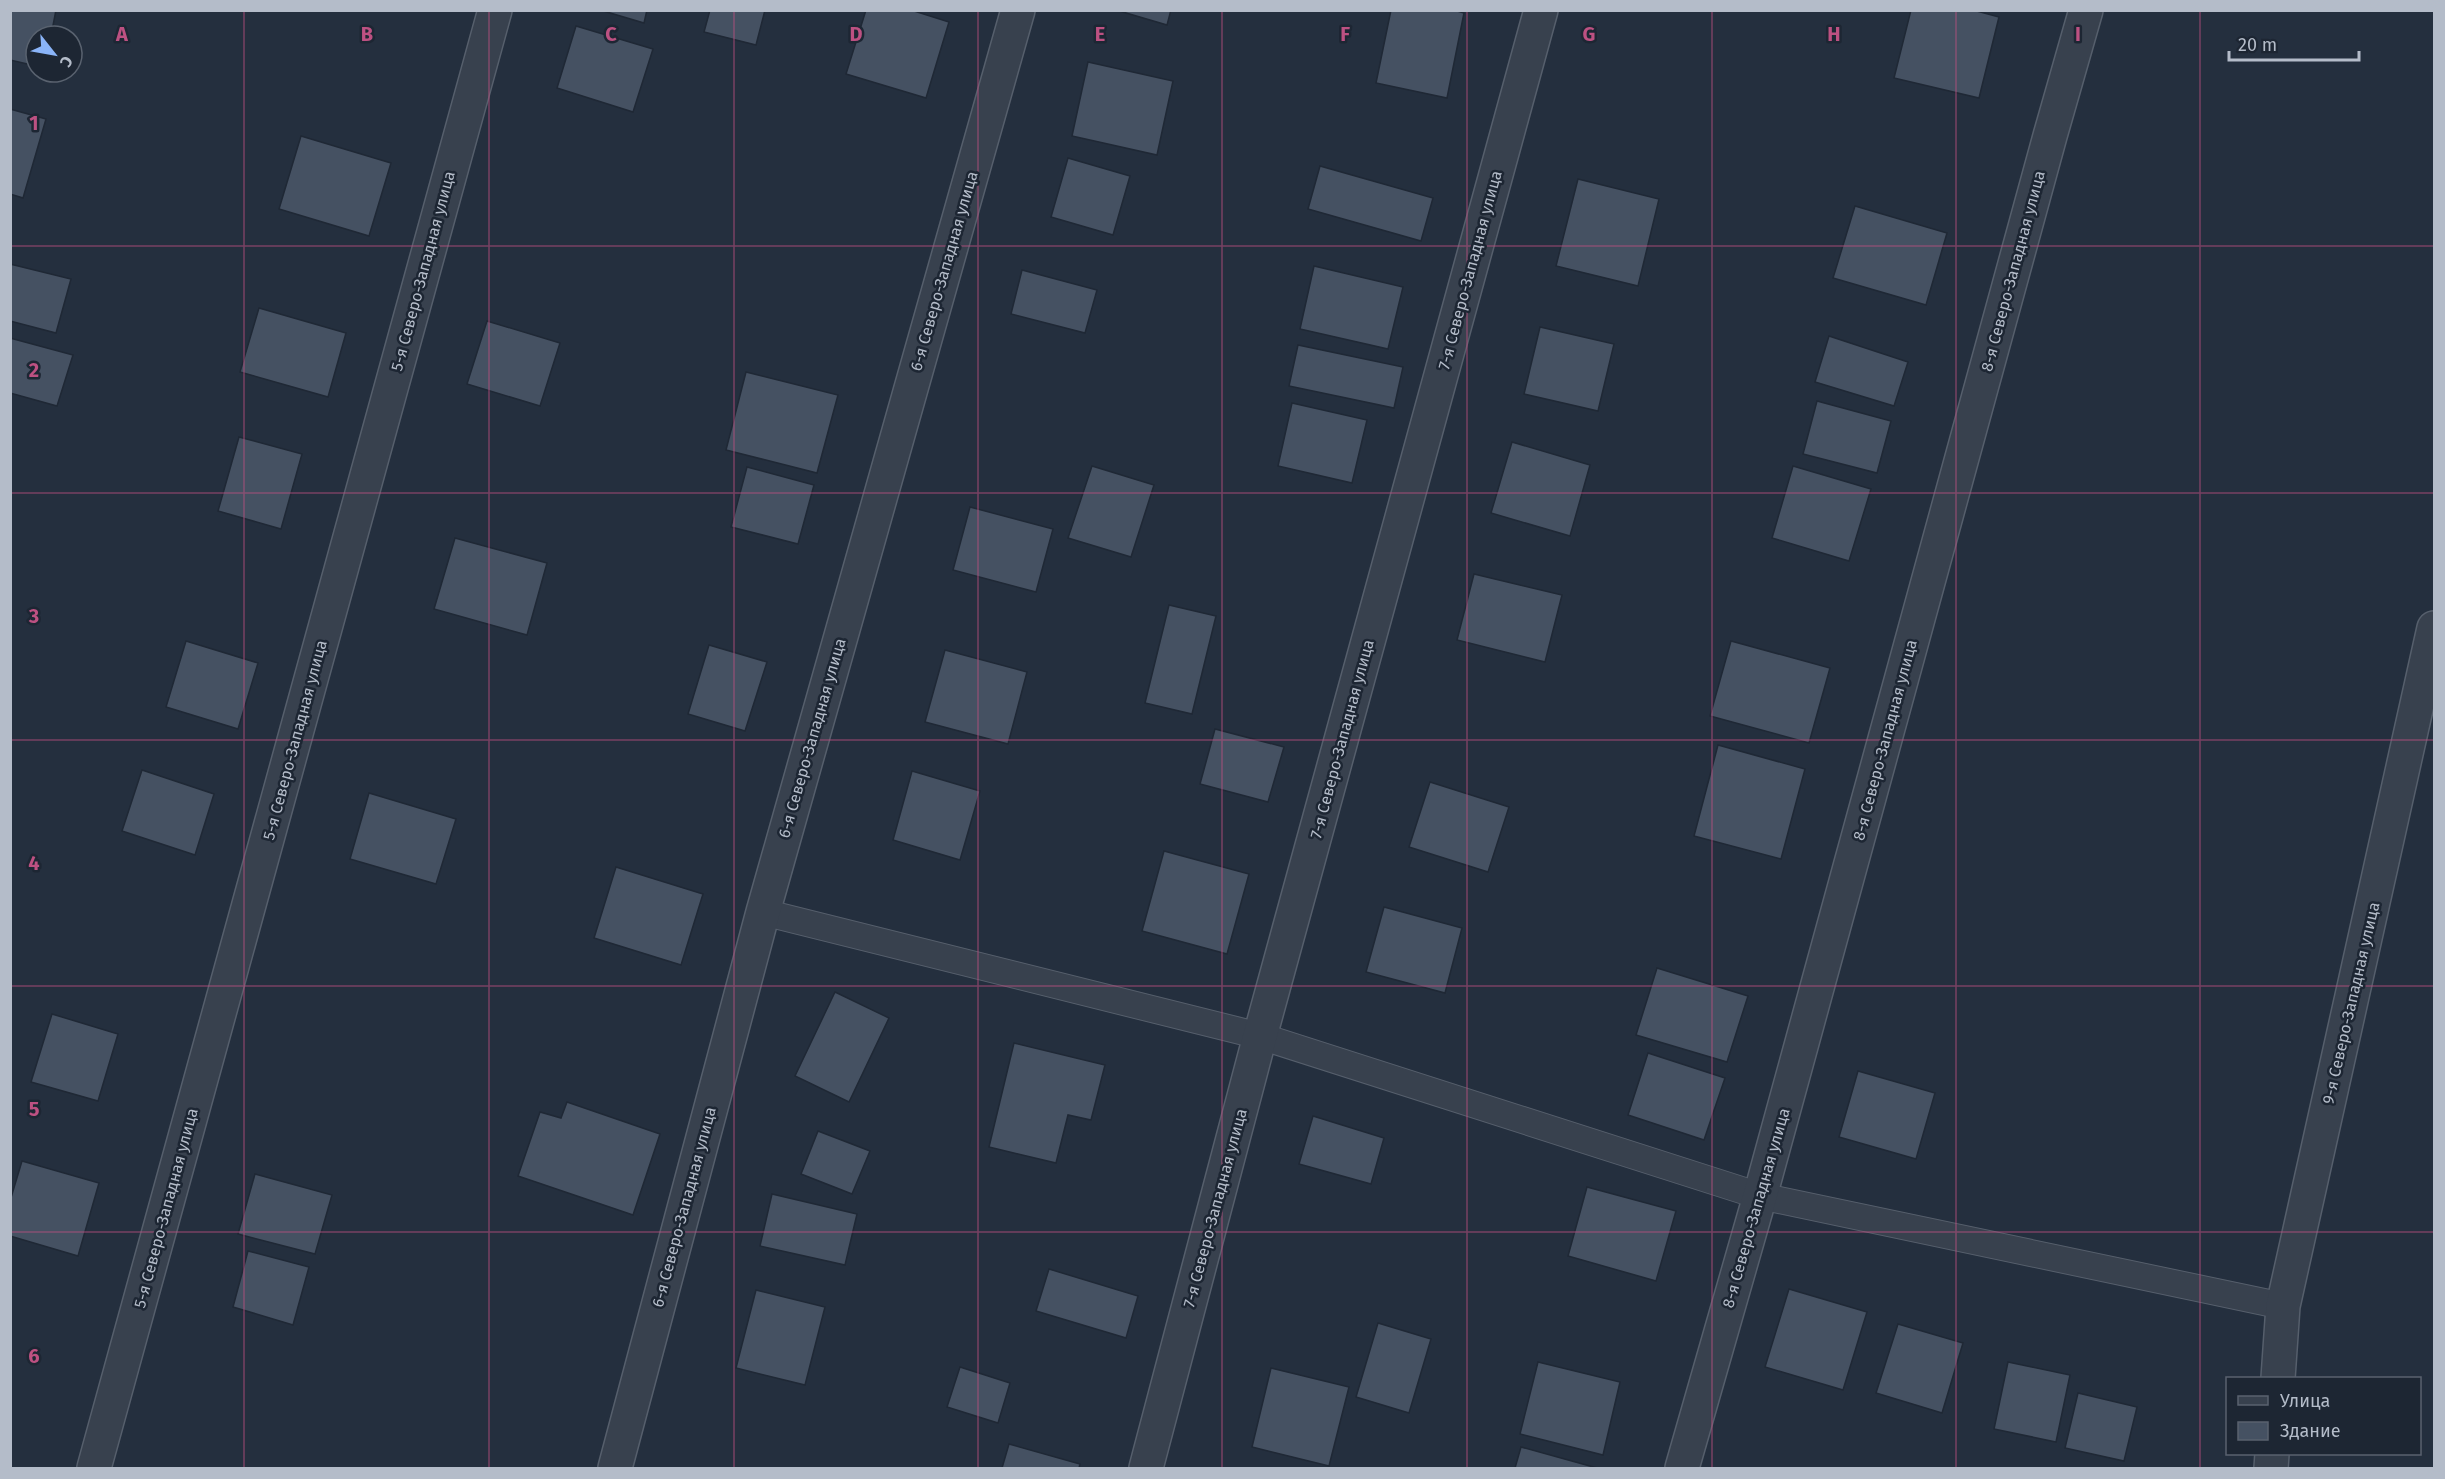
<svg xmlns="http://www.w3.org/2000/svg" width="2445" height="1479" viewBox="0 0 2445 1479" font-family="'Fira Sans',sans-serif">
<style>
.building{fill:#455162;stroke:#1f2835;stroke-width:1.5}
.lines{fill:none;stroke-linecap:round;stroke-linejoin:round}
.lane-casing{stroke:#565f6c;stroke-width:28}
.street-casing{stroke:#565f6c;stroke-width:36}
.lane{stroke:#38414e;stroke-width:26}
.street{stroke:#38414e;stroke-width:33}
.grid{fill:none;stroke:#bd5182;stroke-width:1.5;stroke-opacity:0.55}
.labels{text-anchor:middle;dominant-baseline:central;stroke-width:5;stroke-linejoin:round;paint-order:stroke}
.street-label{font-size:16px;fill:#b4bcc9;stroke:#1d2633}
.grid-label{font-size:20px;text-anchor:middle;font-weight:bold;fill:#bd5182;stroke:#1d2633;stroke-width:5;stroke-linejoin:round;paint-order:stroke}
</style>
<rect width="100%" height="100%" fill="#242f3e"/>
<g class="building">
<polygon points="10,10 56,10 51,36 36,36 36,66 10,60"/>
<polygon points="600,10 647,10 644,23"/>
<polygon points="710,10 765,10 756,45 704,32"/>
<polygon points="866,10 911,10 949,22 926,98 846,74"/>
<polygon points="1116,10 1171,10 1167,25"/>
<polygon points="1391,10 1454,10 1464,13 1447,98 1376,83"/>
<polygon points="1911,10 1973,10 1999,17 1979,98 1894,78"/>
<polygon points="576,26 653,49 633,112 557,88"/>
<polygon points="1088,62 1173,81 1157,155 1072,136"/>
<polygon points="10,109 46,119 23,198 10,194"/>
<polygon points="301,136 391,163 369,236 279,209"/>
<polygon points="1068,158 1130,176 1113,235 1051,217"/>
<polygon points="1320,166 1433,198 1421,241 1308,209"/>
<polygon points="1578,179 1659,199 1638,286 1556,266"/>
<polygon points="1855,206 1947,233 1926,305 1833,278"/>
<polygon points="10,264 71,279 56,333 10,321"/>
<polygon points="1314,266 1403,287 1388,349 1300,329"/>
<polygon points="1022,270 1097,290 1085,333 1011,314"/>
<polygon points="259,308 346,333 328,397 240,372"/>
<polygon points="487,321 560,343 540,406 467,384"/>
<polygon points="1540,327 1614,344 1598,411 1524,394"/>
<polygon points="1829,336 1908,362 1894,406 1815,382"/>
<polygon points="10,338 73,355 57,406 10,393"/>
<polygon points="1298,345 1403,367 1394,408 1289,386"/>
<polygon points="746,372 838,395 817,473 726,450"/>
<polygon points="1817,401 1891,421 1877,473 1803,454"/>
<polygon points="1292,403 1367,420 1352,483 1278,466"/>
<polygon points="239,437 302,454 281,529 218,511"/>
<polygon points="1512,442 1590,465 1570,536 1491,513"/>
<polygon points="1092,466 1154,485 1131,557 1068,538"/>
<polygon points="1793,466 1871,489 1849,561 1772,538"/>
<polygon points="747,467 814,485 798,544 731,527"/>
<polygon points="970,507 1053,529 1036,592 953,570"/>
<polygon points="455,538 547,563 527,635 434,609"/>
<polygon points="1474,574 1562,595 1545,662 1457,640"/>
<polygon points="1169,605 1216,616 1192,714 1145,703"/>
<polygon points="186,641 258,663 238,729 166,707"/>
<polygon points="1731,641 1830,668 1809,743 1710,716"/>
<polygon points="709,645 767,662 745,731 688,714"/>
<polygon points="945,650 1027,672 1008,744 925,722"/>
<polygon points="1215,729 1284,747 1268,802 1200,784"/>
<polygon points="1718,745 1805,769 1781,859 1694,836"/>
<polygon points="142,770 214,794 195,855 122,831"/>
<polygon points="912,771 980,791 960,860 893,840"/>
<polygon points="1430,782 1509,807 1488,872 1409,847"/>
<polygon points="369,793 456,819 436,884 350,859"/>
<polygon points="1164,851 1249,874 1227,954 1142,931"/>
<polygon points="616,867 703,894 681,965 594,938"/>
<polygon points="1384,907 1462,928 1445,993 1366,972"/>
<polygon points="1657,968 1748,996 1727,1062 1636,1035"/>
<polygon points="835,992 889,1018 849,1102 795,1076"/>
<polygon points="52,1014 118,1034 98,1101 31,1082"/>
<polygon points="1014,1043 1105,1065 1091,1120 1068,1115 1056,1163 989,1147"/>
<polygon points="1648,1053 1725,1078 1704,1140 1628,1115"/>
<polygon points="1858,1071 1935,1093 1916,1159 1839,1137"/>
<polygon points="567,1102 660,1134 633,1215 518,1176 540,1112 561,1118"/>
<polygon points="1313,1116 1384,1138 1371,1184 1299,1164"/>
<polygon points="818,1131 870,1151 852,1194 801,1174"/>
<polygon points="22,1161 99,1183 78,1256 10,1236 10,1201"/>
<polygon points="255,1174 332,1195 315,1254 238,1234"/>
<polygon points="1587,1187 1676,1211 1656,1281 1568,1256"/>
<polygon points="772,1194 857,1214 845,1265 760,1246"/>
<polygon points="248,1251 309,1267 293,1325 233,1307"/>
<polygon points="1049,1269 1138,1296 1126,1338 1036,1311"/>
<polygon points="1789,1289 1867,1312 1843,1390 1765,1367"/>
<polygon points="756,1290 825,1307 805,1385 736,1368"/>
<polygon points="1378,1323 1431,1339 1409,1413 1356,1397"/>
<polygon points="1898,1324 1963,1343 1942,1413 1876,1393"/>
<polygon points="1538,1362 1620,1382 1603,1455 1520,1434"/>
<polygon points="2008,1362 2070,1375 2056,1442 1994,1429"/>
<polygon points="960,1367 1010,1383 998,1423 947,1407"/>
<polygon points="1271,1368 1349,1387 1329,1466 1252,1447"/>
<polygon points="2078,1393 2137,1407 2124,1461 2065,1448"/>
<polygon points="1009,1444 1080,1464 1079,1468 1002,1468"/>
<polygon points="1521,1447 1597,1468 1515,1468"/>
</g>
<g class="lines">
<g class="lane-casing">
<polyline id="lane" points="763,912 1260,1036 1760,1196 2283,1306"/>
</g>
<g class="street-casing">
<g id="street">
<polyline points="2278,1378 2283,1306 2434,628"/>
<polyline points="94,1468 495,10"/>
<polyline points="615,1468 763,912 1018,10"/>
<polyline points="1146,1468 1260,1036 1541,10"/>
<polyline points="1682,1468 1760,1196 2050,136 2086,10"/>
<polyline points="2271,1468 2272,1454"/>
</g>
</g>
<use href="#lane" class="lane"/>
<use href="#street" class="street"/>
</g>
<path class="grid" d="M244,10V1468M489,10V1468M734,10V1468M978,10V1468M1222,10V1468M1467,10V1468M1712,10V1468M1956,10V1468M2200,10V1468M10,246H2434M10,493H2434M10,740H2434M10,986H2434M10,1232H2434"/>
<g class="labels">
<g class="street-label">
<text transform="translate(1470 270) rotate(-75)">7-я Северо-Западная улица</text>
<text transform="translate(423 271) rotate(-75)">5-я Северо-Западная улица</text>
<text transform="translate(944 271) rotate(-74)">6-я Северо-Западная улица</text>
<text transform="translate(2013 271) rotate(-75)">8-я Северо-Западная улица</text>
<text transform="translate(812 738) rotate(-74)">6-я Северо-Западная улица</text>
<text transform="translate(1342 739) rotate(-75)">7-я Северо-Западная улица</text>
<text transform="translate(295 740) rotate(-75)">5-я Северо-Западная улица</text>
<text transform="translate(1885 740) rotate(-75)">8-я Северо-Западная улица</text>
<text transform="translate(2351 1003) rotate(-77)">9-я Северо-Западная улица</text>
<text transform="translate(684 1207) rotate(-75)">6-я Северо-Западная улица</text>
<text transform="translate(166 1208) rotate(-75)">5-я Северо-Западная улица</text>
<text transform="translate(1215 1208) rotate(-75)">7-я Северо-Западная улица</text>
<text transform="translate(1756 1208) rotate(-74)">8-я Северо-Западная улица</text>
</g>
</g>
<g class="grid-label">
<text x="122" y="41">A</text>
<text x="367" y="41">B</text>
<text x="611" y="41">C</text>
<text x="856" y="41">D</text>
<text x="1100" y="41">E</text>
<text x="1345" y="41">F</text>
<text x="1589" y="41">G</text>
<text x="1834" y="41">H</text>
<text x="2078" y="41">I</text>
<text x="34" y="130">1</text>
<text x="34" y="377">2</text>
<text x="34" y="623">3</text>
<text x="34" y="870">4</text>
<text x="34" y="1116">5</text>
<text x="34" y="1363">6</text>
</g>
<rect width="2445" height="1479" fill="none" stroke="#b4bcc9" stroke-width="24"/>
<rect x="2226" y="1377" width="195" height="78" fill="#1d2633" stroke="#59626f" stroke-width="1.5"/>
<rect x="2238" y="1396" width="30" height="9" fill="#38414e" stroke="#59626f" stroke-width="1.5"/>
<text x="2280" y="1407" font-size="18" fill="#b4bcc9">Улица</text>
<rect x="2238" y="1422" width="30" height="18" fill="#455162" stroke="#59626f" stroke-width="1.5"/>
<text x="2280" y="1437" font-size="18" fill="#b4bcc9">Здание</text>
<g transform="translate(54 54) rotate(121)"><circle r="28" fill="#1d2633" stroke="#59626f" stroke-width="1.5"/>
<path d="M0-4.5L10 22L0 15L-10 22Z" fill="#8ab4f8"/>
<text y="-9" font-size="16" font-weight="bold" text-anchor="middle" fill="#b4bcc9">С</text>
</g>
<path d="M2229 51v9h130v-9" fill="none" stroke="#b4bcc9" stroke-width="3"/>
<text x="2238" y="51" font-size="18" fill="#b4bcc9" stroke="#1d2633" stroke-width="4.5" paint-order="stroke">20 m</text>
</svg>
